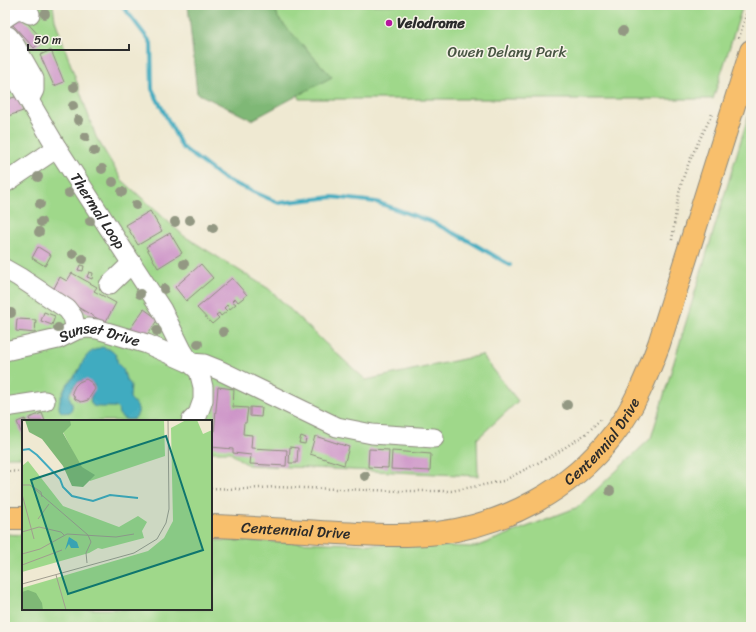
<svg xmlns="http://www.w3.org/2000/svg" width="756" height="632" viewBox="0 0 756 632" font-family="Sriracha,sans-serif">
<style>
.green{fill:#9fd88a;stroke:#65825a}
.forest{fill:#7fb876;stroke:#557250}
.water{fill:#41abc0;stroke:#366b76}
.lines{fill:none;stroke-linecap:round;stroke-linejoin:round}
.stream{stroke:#41abc0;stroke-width:4}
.building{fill:#cc92c7}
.minor-casing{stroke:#8d8a7e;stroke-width:21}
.major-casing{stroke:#8d8a7e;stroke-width:24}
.path{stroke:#8d8a7e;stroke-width:2.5;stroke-dasharray:1 3;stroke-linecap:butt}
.minor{stroke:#fff;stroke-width:19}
.major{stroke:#f8bf6c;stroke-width:22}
.tree{fill:#939883}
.poi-dot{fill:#b5179e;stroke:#f7f3e8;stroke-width:1.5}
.labels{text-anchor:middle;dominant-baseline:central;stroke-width:3;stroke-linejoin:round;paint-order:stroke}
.poi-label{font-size:15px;font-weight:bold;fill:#2b2b2b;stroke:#f7f3e8;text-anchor:start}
.park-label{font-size:15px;fill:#485643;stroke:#f7f3e8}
.street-label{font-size:15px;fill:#2b2b2b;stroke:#f7f3e8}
.inset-river{fill:none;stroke:#41abc0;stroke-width:2}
.inset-road{fill:none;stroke:#a19d8f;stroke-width:1}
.view{fill:#0f766e;fill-opacity:0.15;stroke:#0f766e;stroke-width:2}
.inset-edge{fill:none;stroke:#2b2b2b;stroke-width:2}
</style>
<rect width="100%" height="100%" fill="#f7f3e8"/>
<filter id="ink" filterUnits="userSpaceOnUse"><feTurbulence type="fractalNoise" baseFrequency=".025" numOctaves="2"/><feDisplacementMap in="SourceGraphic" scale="8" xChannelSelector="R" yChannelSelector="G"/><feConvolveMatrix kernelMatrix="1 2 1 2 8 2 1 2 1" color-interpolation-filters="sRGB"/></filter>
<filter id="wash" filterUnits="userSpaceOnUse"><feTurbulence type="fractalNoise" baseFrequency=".012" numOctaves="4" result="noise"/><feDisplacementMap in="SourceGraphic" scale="16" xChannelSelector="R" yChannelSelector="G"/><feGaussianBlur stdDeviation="0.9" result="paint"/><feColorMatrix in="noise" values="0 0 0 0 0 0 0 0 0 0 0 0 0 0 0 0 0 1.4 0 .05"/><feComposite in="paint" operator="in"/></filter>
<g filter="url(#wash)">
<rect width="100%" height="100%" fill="#efe9d2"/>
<g class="green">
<polygon points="5,5 53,5 55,20 96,137 122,180 184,236 269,289 325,343 366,380 482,355 518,401 477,439 478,476 248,465 233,455 231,452 211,452 211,421 23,421 23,457 5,457"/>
<polygon points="271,5 743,5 713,99 300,99 279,55"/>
<polygon points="751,107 751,627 5,627 5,534 23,535 23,609 211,609 211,540 475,547 578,507 651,438"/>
</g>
<polygon class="forest" points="188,5 275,5 278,18 332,77 252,120 197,93"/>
<path class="water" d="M102,347L109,349L113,352L116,355L118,364L123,369L126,379L131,385L130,398C136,405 143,410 134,419C128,420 123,420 119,414C118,412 119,409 117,408C114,406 99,408 93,406C86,397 95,395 94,385C86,378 79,379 73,388C72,390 70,392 70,394C68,401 76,403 70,412C57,415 58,407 61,397C63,393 64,389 66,386C70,380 75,376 78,371C81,367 82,361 86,357C89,352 96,349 102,347Z"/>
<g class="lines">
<polyline class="stream" points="122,5 151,43 152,89 182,147 224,179 279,203 333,197 376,202 432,222 469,241 510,265"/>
</g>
<g id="blocks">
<g class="building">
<polygon points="21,16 43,40 34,48 12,24"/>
<polygon points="51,50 64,82 54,86 40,55"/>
<polygon points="18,96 23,111 5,117 5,100"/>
<polygon points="150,211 162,231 138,245 126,225"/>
<polygon points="170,233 182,253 158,268 146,247"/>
<polygon points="38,247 51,255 45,266 32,258"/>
<polygon points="201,264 213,278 186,301 175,287"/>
<polygon points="80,265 84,266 83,271 78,270"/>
<polygon points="89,272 93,273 92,279 87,277"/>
<polygon points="72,273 97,287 94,291 116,303 105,323 52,292 60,277 67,281"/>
<polygon points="232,278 247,295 238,302 235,298 232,301 236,304 230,309 227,305 224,308 227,311 221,316 219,313 216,315 219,318 212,324 197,308"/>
<polygon points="144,309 158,319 145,338 130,329"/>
<polygon points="44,312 55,316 52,325 41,321"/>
<polygon points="17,319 36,320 35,333 16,331"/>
<polygon points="86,379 92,383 95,389 88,400 81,402 75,399 72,392 75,386 79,382"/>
<polygon points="218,387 234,389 233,407 248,408 246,423 244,423 243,434 252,435 251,448 287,450 286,466 250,464 251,455 233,453 233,449 211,447 211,432 214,432"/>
<polygon points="250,407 262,408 261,417 250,416"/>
<polygon points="42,413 45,421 30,421 29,418"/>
<polygon points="25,419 26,421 23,421 23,437 17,422"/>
<polygon points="301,436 306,438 305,444 299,443"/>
<polygon points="315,436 349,447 344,465 310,454"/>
<polygon points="290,447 298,448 297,463 289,463"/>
<polygon points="369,449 389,450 388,468 368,467"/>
<polygon points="392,451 431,454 430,471 391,469"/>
</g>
</g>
</g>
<g filter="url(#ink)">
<use href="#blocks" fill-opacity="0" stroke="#8d8a7e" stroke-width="1"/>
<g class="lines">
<g class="minor-casing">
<g id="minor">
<path d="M5,18C15,11 18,8 30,14"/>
<polyline points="5,35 8,36 13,42 34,79 34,90 29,100"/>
<path id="s1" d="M5,58L8,65L57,148L162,310L182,350L190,363L199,371L203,387V400L198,414L191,421"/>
<polyline points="5,183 57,148"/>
<polyline points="5,269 19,277 67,309 73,317 76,330"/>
<polyline points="109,285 132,263"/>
<path id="s2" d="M5,351L58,339L76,330L88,328L97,329L147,344L190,363L204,364L219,370L337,427L372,434L434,438"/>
<polyline points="5,407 45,401"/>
</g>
</g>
<g class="major-casing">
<g id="major">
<polyline points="5,518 23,518"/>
<path id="s3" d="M211,526C247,527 284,530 320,532C359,534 399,537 438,533C506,524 570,491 613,435C634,408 647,376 659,344L751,51"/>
</g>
</g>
<g class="path">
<polyline points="739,38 749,5"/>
<path d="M672,240C675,222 676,203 681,185C688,160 701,138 712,114"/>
<polyline points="5,471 23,472"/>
<polyline points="211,488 242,489 275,487 400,491 451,491 483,485 503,481 555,454 587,433 602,418"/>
</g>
<use href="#minor" class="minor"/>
<use href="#major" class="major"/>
</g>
<g class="tree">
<circle cx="45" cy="14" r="5"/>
<circle cx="623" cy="31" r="5"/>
<circle cx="74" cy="87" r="5"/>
<circle cx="73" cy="106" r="5"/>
<circle cx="78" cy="120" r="5"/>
<circle cx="85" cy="137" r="5"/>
<circle cx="94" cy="151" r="5"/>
<circle cx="102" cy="169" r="5"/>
<circle cx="38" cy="177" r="5"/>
<circle cx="113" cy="182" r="5"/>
<circle cx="122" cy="192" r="5"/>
<circle cx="69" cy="193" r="5"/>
<circle cx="40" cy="204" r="5"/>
<circle cx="136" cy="205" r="5"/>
<circle cx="190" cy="220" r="5"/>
<circle cx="90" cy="221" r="5"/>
<circle cx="41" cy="222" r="5"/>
<circle cx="175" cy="222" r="5"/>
<circle cx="213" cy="228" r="5"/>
<circle cx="39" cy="232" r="5"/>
<circle cx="73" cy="254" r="5"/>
<circle cx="83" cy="259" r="5"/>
<circle cx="184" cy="264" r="5"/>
<circle cx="164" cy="289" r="5"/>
<circle cx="140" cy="294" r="5"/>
<circle cx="11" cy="313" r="5"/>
<circle cx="58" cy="328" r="5"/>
<circle cx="157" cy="331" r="5"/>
<circle cx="223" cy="332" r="5"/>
<circle cx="198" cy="344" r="5"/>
<circle cx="567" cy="405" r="5"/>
<circle cx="365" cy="476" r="5"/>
<circle cx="610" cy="491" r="5"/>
</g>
</g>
<circle class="poi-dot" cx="389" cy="23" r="4"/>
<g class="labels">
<g class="poi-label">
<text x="397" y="23">Velodrome</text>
</g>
<g class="park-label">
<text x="507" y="52">Owen Delany Park</text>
</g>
<g class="street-label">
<text stroke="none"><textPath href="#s1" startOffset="179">Thermal Loop</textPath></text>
<text stroke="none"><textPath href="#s2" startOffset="98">Sunset Drive</textPath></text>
<text stroke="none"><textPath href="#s3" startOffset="421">Centennial Drive</textPath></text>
<text stroke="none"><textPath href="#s3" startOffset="85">Centennial Drive</textPath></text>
</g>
</g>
<g transform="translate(22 420)">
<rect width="190" height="190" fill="#efe9d2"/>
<path d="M35,0H142L143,36L68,61L62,54ZM164,0H175L181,14L190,10V190H0V168L126,131L142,118L151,101L149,8ZM6,41L41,86L97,107L116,96L125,102L120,111L122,118L80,129L76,128L67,133L0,152V46Z" fill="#9fd88a"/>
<path d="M3,0H48L49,5L41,13L60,47L73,55L61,67L50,66L41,46L20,19L7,12ZM6,170L14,173L20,183L21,190H0V172Z" fill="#7fb876"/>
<path d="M47,117L55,122L57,128H49L47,124L43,130Z" fill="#41abc0"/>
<path class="inset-river" d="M0,30L7,29L15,35L38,59L41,67L50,76L71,81L88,75L116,78"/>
<path class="inset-road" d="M0,65H8L66,115L69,122L64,133L65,143M10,66L19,72L20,77M0,74L12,119M16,99L27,84M0,112L17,107L39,112L42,115M0,134L18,129L45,114L94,117L112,114M0,145L40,130M34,155L44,190M0,164L112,133L135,119L144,103L147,89L146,0"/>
<path class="view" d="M144,16L181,130L46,174L9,60Z"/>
<rect width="190" height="190" class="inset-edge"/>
</g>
<rect width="756" height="632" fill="none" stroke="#f7f3e8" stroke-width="20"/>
<path d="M28 44v6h101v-6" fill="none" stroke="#2b2b2b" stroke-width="2"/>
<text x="34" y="44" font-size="12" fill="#2b2b2b" stroke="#f7f3e8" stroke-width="3" paint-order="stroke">50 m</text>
</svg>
